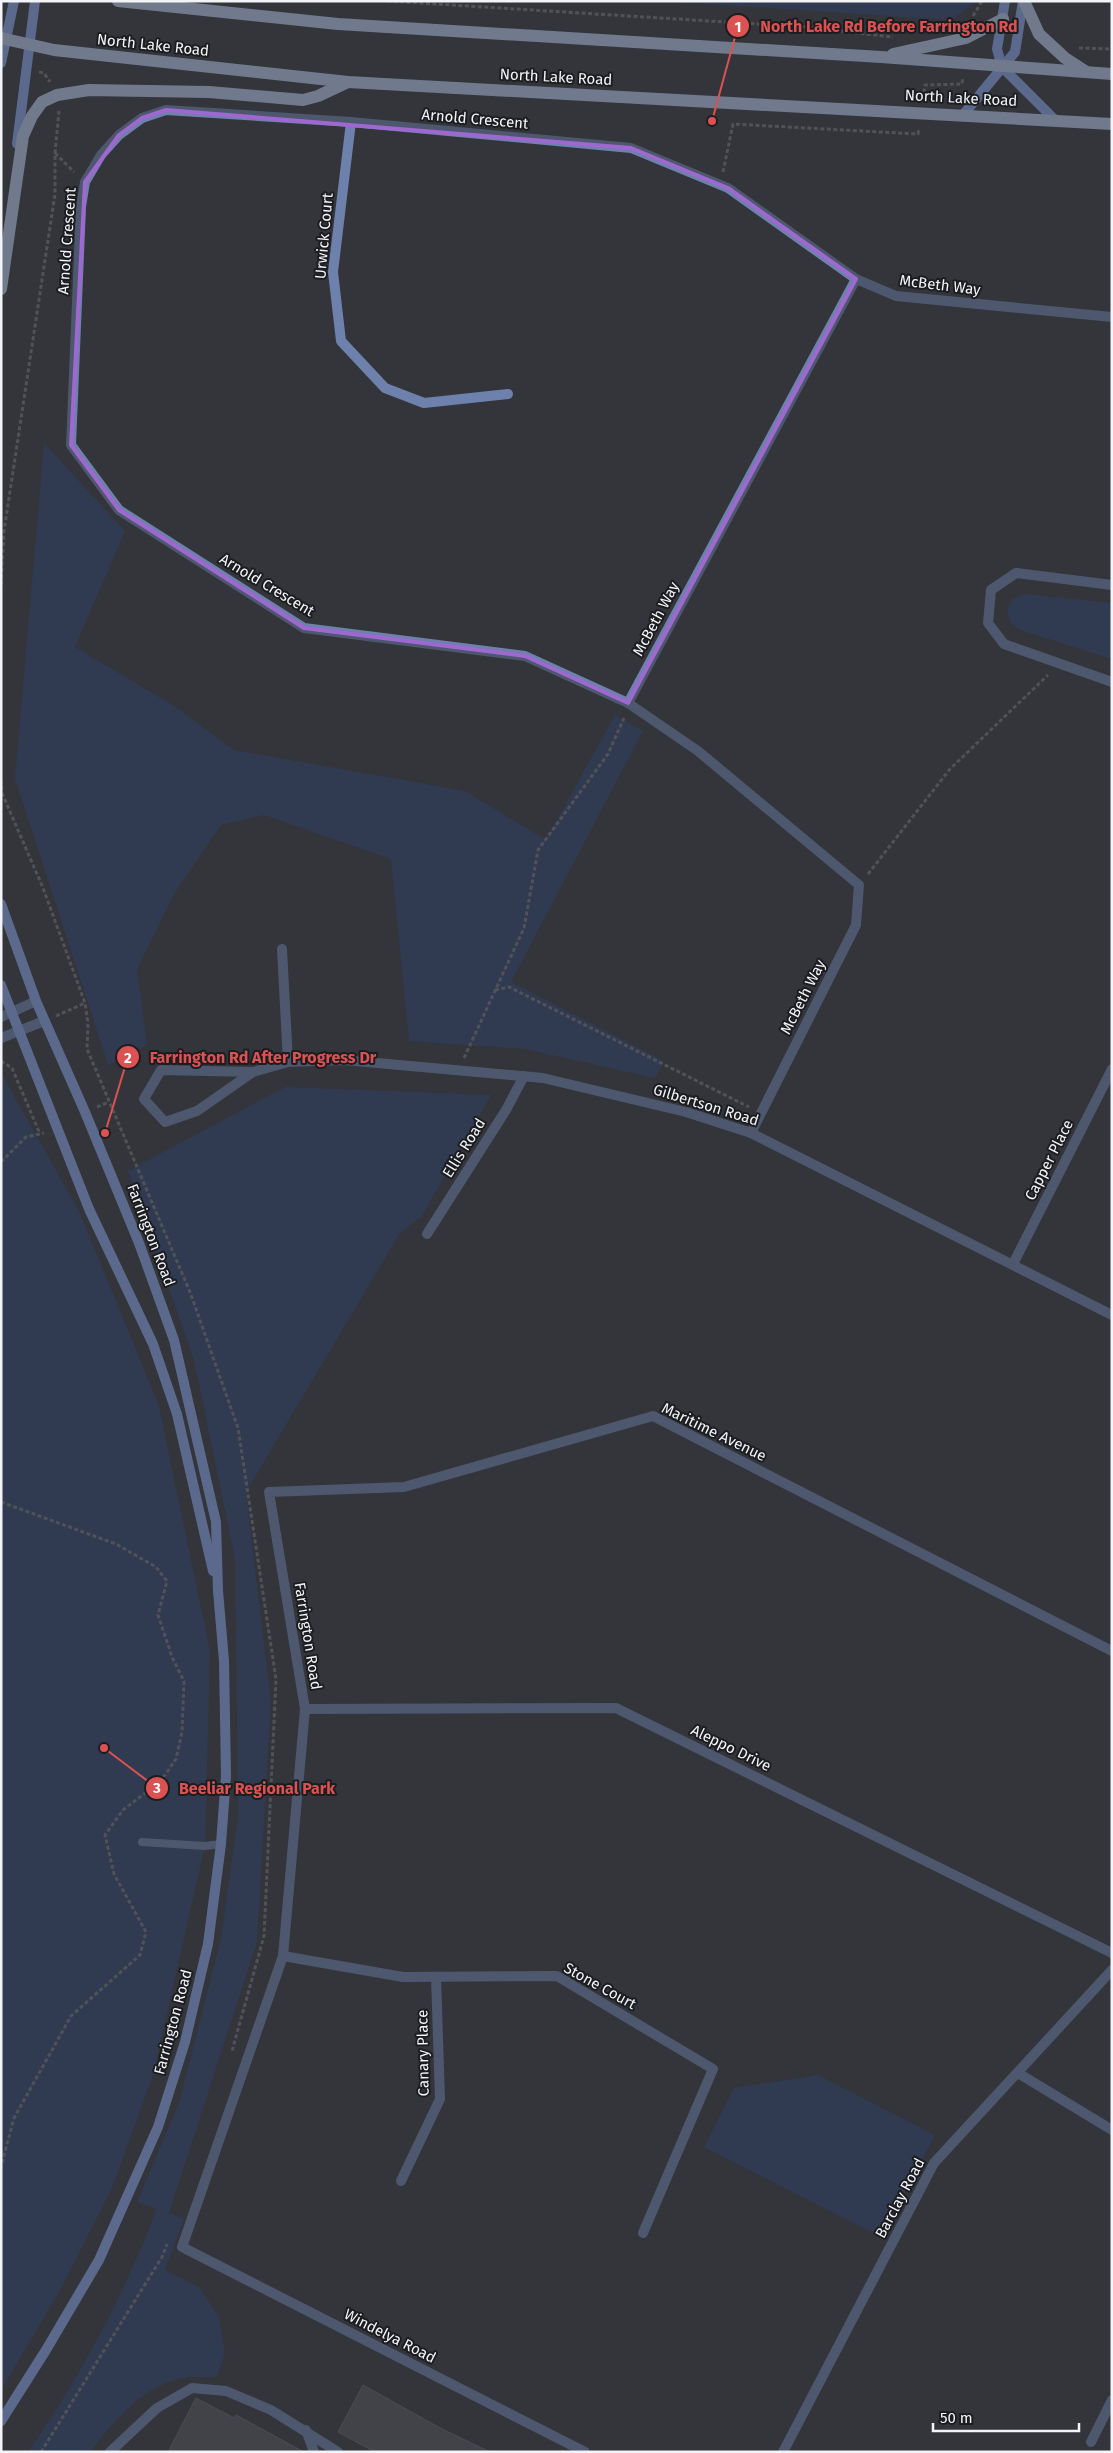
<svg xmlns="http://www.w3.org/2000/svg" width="1113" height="2453" viewBox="0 0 1113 2453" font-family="'Fira Sans',sans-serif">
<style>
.green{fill:#2e406e}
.building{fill:#52555c;stroke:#676a70}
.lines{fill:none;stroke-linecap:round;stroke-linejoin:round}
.path{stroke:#75777c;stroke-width:3;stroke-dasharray:4 2.5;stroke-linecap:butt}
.service{stroke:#6e81ac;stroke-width:8}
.minor{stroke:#6e81ac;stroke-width:10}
.tertiary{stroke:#6e81ac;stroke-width:10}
.secondary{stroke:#8dabf0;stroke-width:10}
.primary{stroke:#bdcdf1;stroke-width:12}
.marked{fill:none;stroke:#9f68d0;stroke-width:4;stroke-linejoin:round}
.labels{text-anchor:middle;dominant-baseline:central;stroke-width:4;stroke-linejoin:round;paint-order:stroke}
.street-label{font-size:15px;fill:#f2f4f8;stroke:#1c1d20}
.leader{fill:none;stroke:#dc5152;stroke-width:2}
.callout-dot{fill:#dc5152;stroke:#1c1d20;stroke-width:2}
.mark-label{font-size:15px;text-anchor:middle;font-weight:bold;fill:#fff}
.callout-label{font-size:16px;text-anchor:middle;font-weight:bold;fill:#dc5152;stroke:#1c1d20;stroke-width:4;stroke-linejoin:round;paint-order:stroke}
</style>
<rect width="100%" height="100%" fill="#33353b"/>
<g class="green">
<polygon points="661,1 978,1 951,20"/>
<polygon points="44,443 125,531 75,647 171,704 234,750 465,791 546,840 615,715 643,731 511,982 664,1061 655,1078 525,1049 409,1041 391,859 264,815 221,825 174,894 137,969 147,1044 134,1054 108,1065 15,778"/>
<polygon points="1025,594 1112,603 1112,659 1020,630 1010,622 1007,610 1013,599"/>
<polygon points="1,1073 79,1211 159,1406 210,1651 205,1846 153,2075 112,2188 58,2294 1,2390"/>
<path d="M285,1087L491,1095L422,1216L400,1233L246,1492L271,1702L257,1942L169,2213L184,2219L165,2270L199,2287L219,2317L225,2353L217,2377C204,2378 190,2376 178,2379C139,2390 114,2422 90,2452H28C68,2395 101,2336 130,2273C139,2252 149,2231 156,2209L137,2202L179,2103L221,1939L238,1817L235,1559L194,1360L128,1171Z"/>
<polygon points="818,2075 935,2135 881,2237 704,2147 734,2088"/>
</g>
<g class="building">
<polygon points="363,2385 440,2428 490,2452 375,2452 338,2432"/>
<polygon points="196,2398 234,2418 236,2415 304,2452 168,2452"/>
</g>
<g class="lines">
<g class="path">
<polyline points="387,1 806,27 893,37"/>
<polyline points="973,16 982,1"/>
<polyline points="1079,48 1112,49"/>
<polyline points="39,72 44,73 50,82"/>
<polyline points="923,99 925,85 962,84 963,77"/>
<polyline points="55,153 74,172"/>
<polyline points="723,172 733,124 918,134 919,128"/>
<polyline points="1,585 4,531 55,194 55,153 59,111"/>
<polyline points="1,780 2,793 43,888 85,1003 88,1023 87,1049 190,1292 238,1428 276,1679 264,1936 232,2051"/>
<polyline points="868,874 950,769 1048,675"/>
<polyline points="495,990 509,987 749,1107"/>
<polyline points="56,1016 85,1003"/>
<polyline points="464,1058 524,928 538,850 608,754 624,718"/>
<polyline points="1,1061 12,1068 40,1134"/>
<polyline points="97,1107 109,1102"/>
<polyline points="1,1162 26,1137 44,1133"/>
<polyline points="1,1502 116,1544 156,1567 167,1581 158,1615 172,1657 184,1681 182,1732 176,1759 165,1775 152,1788 123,1810 105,1835 114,1874 146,1932 140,1955 71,2016 14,2118 1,2167"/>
<polyline points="41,2452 162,2257 167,2244"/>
</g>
<polyline class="service" points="142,1842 205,1846 221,1844"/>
<g class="minor">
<polyline points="351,122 333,272 341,341 385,388 424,403 508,394"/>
<polyline points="1112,585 1016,573 991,590 988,623 1004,644 1112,682"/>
<polyline points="628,703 525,656 304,628 119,510 71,445 81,207 85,182 101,155 119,135 142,118 166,110 351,122 631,148 728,188 856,279"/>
<polyline points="282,949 288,1062"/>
<polyline points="1,1017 36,1001"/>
<polyline points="1,1038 44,1021"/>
<polyline points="253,1072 197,1111 165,1122 144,1099 161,1070 253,1072 288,1062 344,1060 543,1078 686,1112 751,1133 856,925 859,885 698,751 628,703 856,279 896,296 1112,317"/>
<polyline points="427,1234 506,1110 524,1076"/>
<polyline points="1013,1264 1112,1069"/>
<polyline points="305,1709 616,1708 1112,1953"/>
<polyline points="283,1956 403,1977 557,1976 713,2069 643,2233"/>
<polyline points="1018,2073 1112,2130"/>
<polyline points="401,2181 440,2099 436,1977"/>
<polyline points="306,2430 314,2452"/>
<polyline points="1091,2442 1112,2400"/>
<polyline points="110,2452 157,2408 192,2388 226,2391 271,2410 338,2452"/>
<polyline points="585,2452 182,2247 283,1956 305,1709 269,1492 404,1487 653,1416 1112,1651"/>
<polyline points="783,2452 934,2163 1112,1970"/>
</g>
<polyline class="tertiary" points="751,1133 1112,1315"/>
<g class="secondary">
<polyline points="1005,1 997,49 1002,67 1055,120"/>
<polyline points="1,63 14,1"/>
<polyline points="963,115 1015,52 1023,1"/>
<polyline points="17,144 35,1"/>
<polyline points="1,904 36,1001 85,1112 139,1243 174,1340 216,1522 218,1591 224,1661 226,1776 221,1844 208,1944 185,2042 158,2127 99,2260 46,2350 1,2421"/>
<polyline points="1,985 89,1209 153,1344 177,1414 213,1571"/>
</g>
<g class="primary">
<polyline points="118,1 338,24 881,57 1112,74"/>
<polyline points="1024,1 1039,34 1065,58 1085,71"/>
<polyline points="1,38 54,50 348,82 1112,124"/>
<polyline points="893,54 966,38 1003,19"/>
<polyline points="1,289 23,136 32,116 42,102 57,95 89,90 209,92 303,100 318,96 348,82"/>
</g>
</g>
<path d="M0 0H1113V2453H0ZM166,110L631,148L728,188L856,279L628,703L525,656L304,628L119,510L71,445L85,182L119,135L142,118Z" fill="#33353b" fill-opacity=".55" fill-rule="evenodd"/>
<path class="marked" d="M166,110L631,148L728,188L856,279L628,703L525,656L304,628L119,510L71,445L85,182L119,135L142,118Z"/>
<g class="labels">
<g class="street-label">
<text transform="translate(153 45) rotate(6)">North Lake Road</text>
<text transform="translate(556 77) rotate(3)">North Lake Road</text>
<text transform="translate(961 98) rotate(3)">North Lake Road</text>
<text transform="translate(475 119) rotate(5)">Arnold Crescent</text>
<text transform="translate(324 236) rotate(-85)">Urwick Court</text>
<text transform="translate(67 241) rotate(-86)">Arnold Crescent</text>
<text transform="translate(940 285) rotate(7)">McBeth Way</text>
<text transform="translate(267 585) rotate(31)">Arnold Crescent</text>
<text transform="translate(656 619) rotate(-62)">McBeth Way</text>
<text transform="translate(803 997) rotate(-63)">McBeth Way</text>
<text transform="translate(706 1105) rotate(17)">Gilbertson Road</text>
<text transform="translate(464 1148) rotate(-58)">Ellis Road</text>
<text transform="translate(1049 1160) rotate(-63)">Capper Place</text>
<text transform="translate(151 1235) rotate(69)">Farrington Road</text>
<text transform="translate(714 1432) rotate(26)">Maritime Avenue</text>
<text transform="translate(308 1636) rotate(81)">Farrington Road</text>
<text transform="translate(731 1748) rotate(26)">Aleppo Drive</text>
<text transform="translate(600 1986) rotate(29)">Stone Court</text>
<text transform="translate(173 2022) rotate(-75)">Farrington Road</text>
<text transform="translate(423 2053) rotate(-91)">Canary Place</text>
<text transform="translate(900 2198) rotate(-62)">Barclay Road</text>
<text transform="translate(390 2336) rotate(27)">Windelya Road</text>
</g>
</g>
<path class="leader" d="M712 121L738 26M105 1133L128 1057M104 1748L157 1788"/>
<g class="callout-dot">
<circle cx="712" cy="121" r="5"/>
<circle cx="105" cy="1133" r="5"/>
<circle cx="104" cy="1748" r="5"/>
<circle cx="738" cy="26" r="12"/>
<circle cx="128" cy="1057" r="12"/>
<circle cx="157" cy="1788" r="12"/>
</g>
<g class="mark-label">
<text x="738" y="32">1</text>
<text x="128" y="1063">2</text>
<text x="157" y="1793">3</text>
</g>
<g class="callout-label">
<text x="889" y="32">North Lake Rd Before Farrington Rd</text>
<text x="263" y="1063">Farrington Rd After Progress Dr</text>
<text x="257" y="1794">Beeliar Regional Park</text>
</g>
<rect width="1113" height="2453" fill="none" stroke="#f2f4f8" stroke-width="5"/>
<path d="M933 2423v8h146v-8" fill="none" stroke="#f2f4f8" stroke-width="2.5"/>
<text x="940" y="2423" font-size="15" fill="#f2f4f8" stroke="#1c1d20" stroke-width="4" paint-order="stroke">50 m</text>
</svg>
